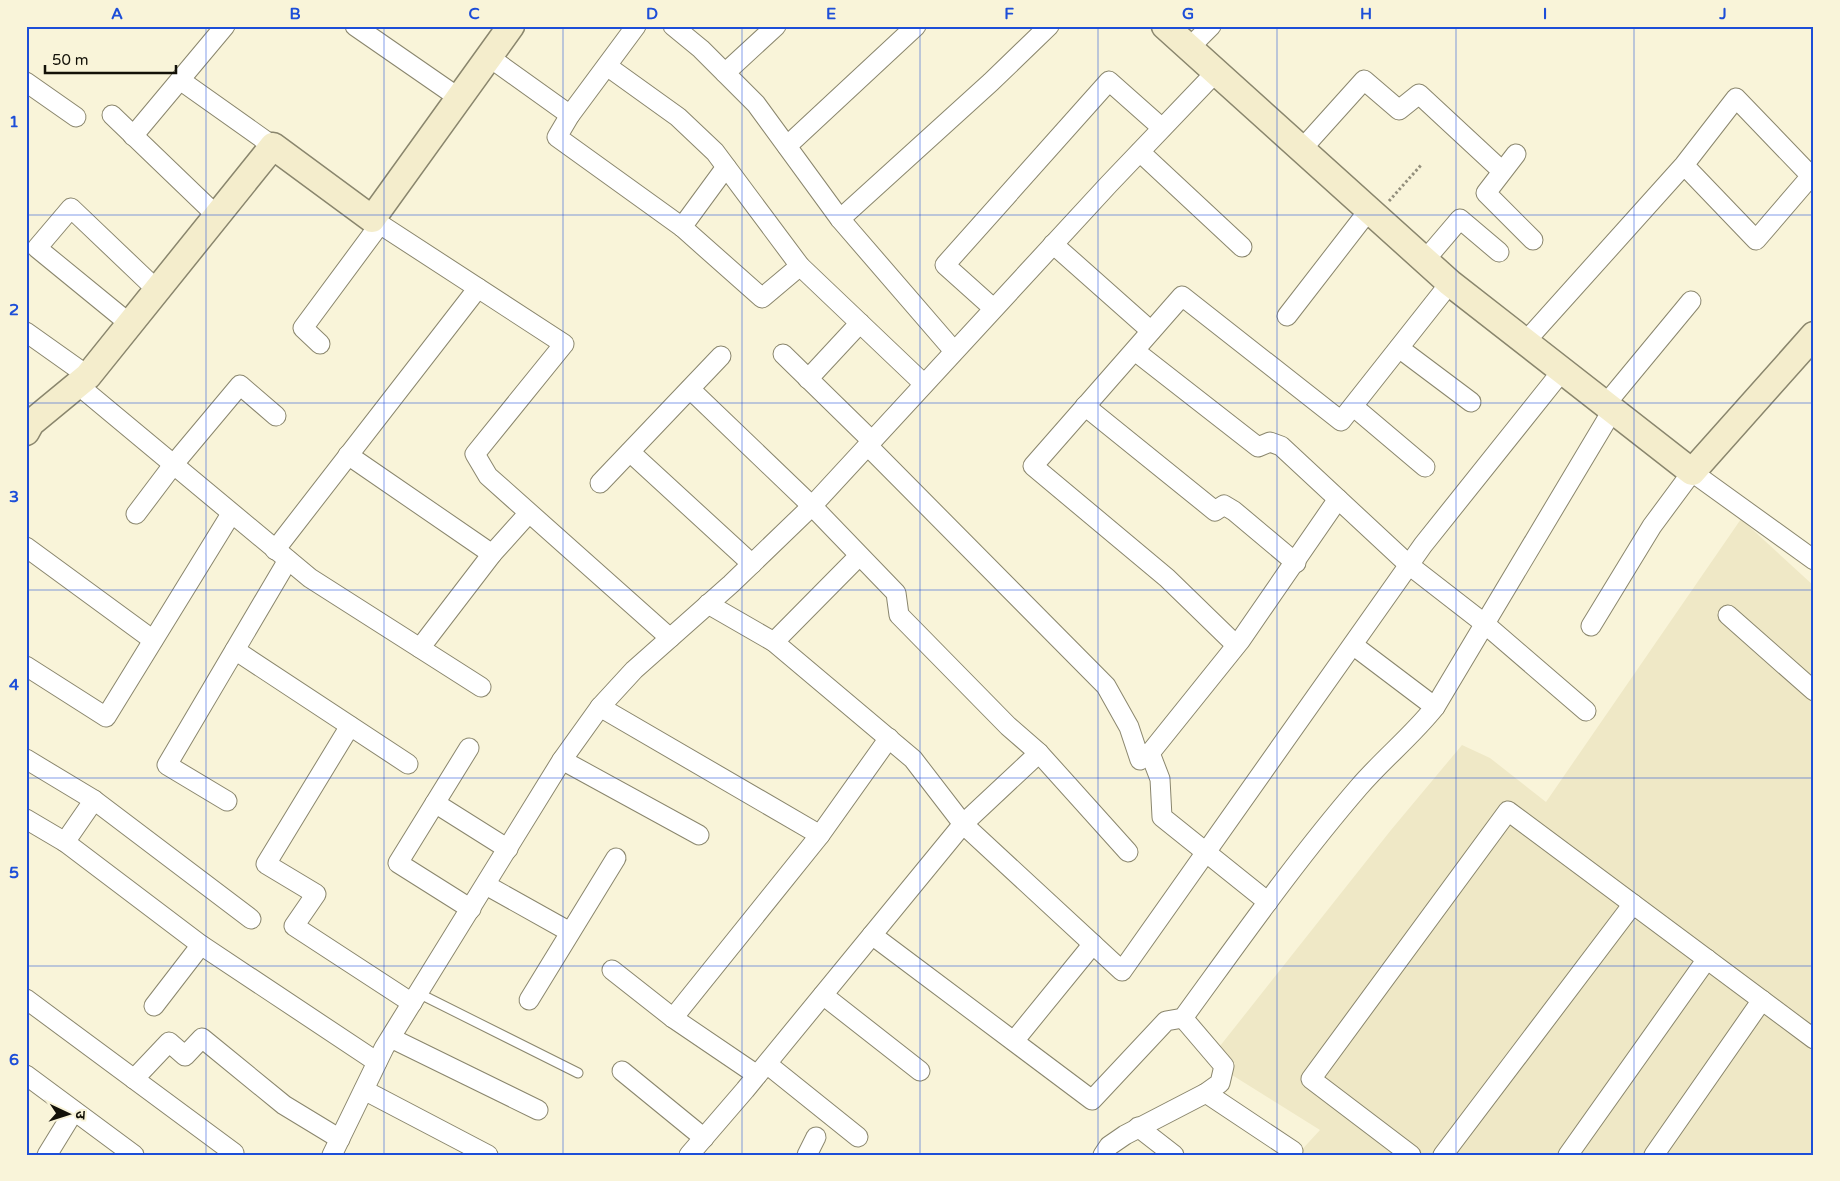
<svg xmlns="http://www.w3.org/2000/svg" width="1840" height="1181" viewBox="0 0 1840 1181" font-family="'Varela Round','Noto Sans Devanagari',sans-serif">
<style>
.built{fill:#efe8c6}
.lines{fill:none;stroke-linecap:round;stroke-linejoin:round}
.lane-casing{stroke:#8a866d;stroke-width:11}
.street-casing{stroke:#8a866d;stroke-width:21}
.secondary-casing{stroke:#8a866d;stroke-width:29}
.path{stroke:#94907d;stroke-width:3;stroke-dasharray:2.5 2.5;stroke-linecap:butt}
.lane{stroke:#fff;stroke-width:9}
.street{stroke:#fff;stroke-width:19}
.secondary{stroke:#f4edcc;stroke-width:26}
.grid{fill:none;stroke:#1d4ed8;stroke-width:1;stroke-opacity:0.55}
.neatline{fill:none;stroke:#1d4ed8;stroke-width:2}
.grid-label{font-size:16px;text-anchor:middle;font-weight:bold;fill:#1d4ed8}
</style>
<rect width="100%" height="100%" fill="#f9f4d9"/>
<polygon class="built" points="1741,519 1814,586 1814,1155 1297,1155 1320,1130 1232,1075 1220,1046 1391,830 1462,745 1490,758 1546,802"/>
<g class="lines">
<g class="lane-casing">
<polyline id="lane" points="418,993 578,1073"/>
</g>
<g class="street-casing">
<g id="street">
<polyline points="355,26 459,98"/>
<polyline points="636,26 570,115 557,137 682,227 762,298 800,266"/>
<polyline points="673,26 701,49 756,104 840,219 954,351"/>
<polyline points="1189,48 1211,26"/>
<polyline points="489,57 570,115"/>
<polyline points="607,66 678,117 715,152 800,266 924,384"/>
<polyline points="725,73 776,26"/>
<polyline points="180,80 273,146"/>
<polyline points="26,82 76,117"/>
<polyline points="112,115 217,216"/>
<polyline points="133,136 225,26"/>
<polyline points="787,146 916,26"/>
<polyline points="1301,150 1364,80 1399,110 1419,94 1502,171"/>
<polyline points="1140,152 1242,247"/>
<polyline points="1516,154 1486,193 1533,240"/>
<polyline points="372,219 564,344 475,454 488,476 670,638"/>
<polyline points="840,219 991,82 1049,26"/>
<polyline points="682,227 726,167"/>
<polyline points="1053,244 1151,331"/>
<polyline points="1425,260 1460,219 1499,252"/>
<polyline points="993,308 945,265 1109,81 1162,128"/>
<polyline points="1287,316 1369,210"/>
<polyline points="130,324 37,248 71,208 157,290"/>
<polyline points="26,332 88,376"/>
<polyline points="1525,342 1684,165 1736,98 1811,176 1756,240 1684,165"/>
<polyline points="320,344 303,328 380,224"/>
<polyline points="1399,348 1471,402"/>
<polyline points="1135,351 1258,447 1270,442 1281,446 1409,565 1485,624 1586,711"/>
<polyline points="783,354 872,441"/>
<polyline points="808,379 860,323"/>
<polyline points="78,385 310,578 481,687"/>
<polyline points="690,389 812,506 896,593 899,615 1008,726 1039,753 1128,852"/>
<polyline points="1605,405 1691,301"/>
<polyline points="1085,406 1215,511 1224,505 1234,511 1296,563"/>
<polyline points="1354,407 1425,467"/>
<polyline points="868,446 1106,686 1129,727 1140,760 1150,753 1240,641 1338,499"/>
<polyline points="630,452 752,564"/>
<polyline points="348,455 492,554"/>
<polyline points="600,483 721,356"/>
<polyline points="136,514 173,465 240,385 276,416"/>
<polyline points="26,547 153,640"/>
<polyline points="275,550 478,288"/>
<polyline points="708,604 774,642 913,759 963,824 1122,971 1423,545 1562,371"/>
<polyline points="1728,615 1814,691"/>
<polyline points="1591,626 1652,526 1692,472 1814,560"/>
<polyline points="774,642 859,556"/>
<polyline points="1236,645 1167,578 1033,466 1182,296 1341,421 1450,283"/>
<polyline points="1353,645 1435,707"/>
<polyline points="420,648 492,554 528,514"/>
<polyline points="235,650 408,764"/>
<polyline points="26,666 106,717 231,514"/>
<polyline points="600,707 820,835"/>
<polyline points="350,726 266,864 316,894 294,926 412,1003"/>
<polyline points="469,748 398,863 471,909"/>
<polyline points="1150,753 1160,779 1162,817 1268,902"/>
<polyline points="26,759 94,800 251,919"/>
<polyline points="562,760 699,835"/>
<polyline points="227,801 167,765 288,560"/>
<polyline points="435,803 508,849"/>
<polyline points="26,819 65,842 201,945 377,1062"/>
<polyline points="65,842 94,800"/>
<polyline points="486,885 570,932"/>
<path d="M872,935L1092,1100L1166,1021L1183,1018C1240,940 1296,860 1359,787C1383,759 1412,736 1435,707L1612,411"/>
<polyline points="612,970 673,1018 757,1075"/>
<polyline points="823,995 920,1071"/>
<polyline points="26,999 234,1153 233,1155"/>
<polyline points="529,1000 616,858"/>
<polyline points="154,1006 201,945"/>
<polyline points="673,1018 820,835 889,738"/>
<polyline points="391,1038 538,1110"/>
<polyline points="1014,1041 1093,944"/>
<polyline points="767,1064 858,1137"/>
<polyline points="622,1071 704,1138"/>
<polyline points="26,1075 134,1155"/>
<polyline points="134,1079 169,1042 185,1056 202,1038 284,1105 340,1139"/>
<polyline points="364,1090 488,1155"/>
<polyline points="1206,1093 1293,1151"/>
<polyline points="1138,1127 1174,1155"/>
<polyline points="47,1155 74,1111"/>
<polyline points="332,1155 384,1048 562,760 600,707 634,670 731,584 812,506 1109,184 1216,72"/>
<polyline points="689,1155 745,1090 963,824 1039,753"/>
<polyline points="807,1155 816,1137"/>
<polyline points="1103,1155 1109,1146 1125,1135 1206,1093 1220,1083 1224,1066 1183,1018"/>
<polyline points="1411,1155 1311,1079 1508,811 1814,1039"/>
<polyline points="1443,1155 1633,904"/>
<polyline points="1568,1155 1707,959"/>
<polyline points="1654,1155 1762,1000"/>
</g>
</g>
<g class="secondary-casing">
<g id="secondary">
<polyline points="1165,26 1450,283 1692,472 1814,335"/>
<polyline points="26,432 31,423 88,376 273,146 372,219 511,26"/>
</g>
</g>
<polyline class="path" points="1389,201 1422,164"/>
<use href="#lane" class="lane"/>
<use href="#street" class="street"/>
<use href="#secondary" class="secondary"/>
</g>
<path class="grid" d="M206,26V1155M384,26V1155M563,26V1155M742,26V1155M920,26V1155M1098,26V1155M1277,26V1155M1456,26V1155M1634,26V1155M26,215H1814M26,403H1814M26,590H1814M26,778H1814M26,966H1814"/>
<rect width="1840" height="1181" fill="none" stroke="#f9f4d9" stroke-width="55"/>
<g transform="translate(68 1114) rotate(94)" stroke="#f9f4d9" stroke-width="4" paint-order="stroke">
<path d="M0-4L9 19L0 12L-9 19Z" fill="#131108"/>
<text y="-8" font-size="14" font-weight="bold" text-anchor="middle" fill="#131108">उ</text>
</g>
<path d="M45 65v8h131v-8" fill="none" stroke="#131108" stroke-width="2.5"/>
<text x="52" y="65" font-size="15" fill="#131108" stroke="#f9f4d9" stroke-width="4" paint-order="stroke">50 m</text>
<rect x="28" y="28" width="1784" height="1126" class="neatline"/>
<g class="grid-label">
<text x="117" y="19">A</text>
<text x="295" y="19">B</text>
<text x="474" y="19">C</text>
<text x="652" y="19">D</text>
<text x="831" y="19">E</text>
<text x="1009" y="19">F</text>
<text x="1188" y="19">G</text>
<text x="1366" y="19">H</text>
<text x="1545" y="19">I</text>
<text x="1723" y="19">J</text>
<text x="14" y="127">1</text>
<text x="14" y="315">2</text>
<text x="14" y="502">3</text>
<text x="14" y="690">4</text>
<text x="14" y="878">5</text>
<text x="14" y="1065">6</text>
</g>
</svg>
